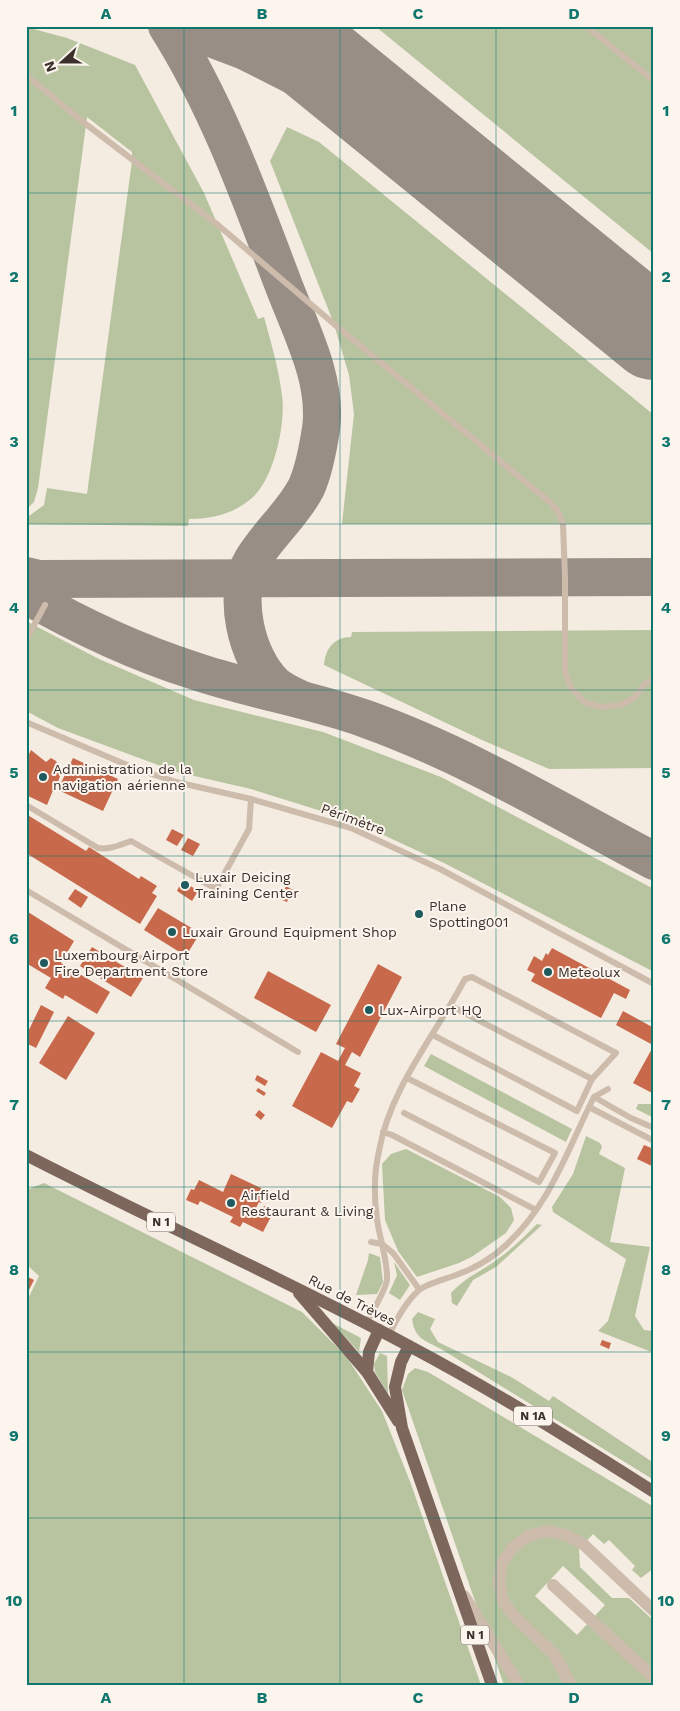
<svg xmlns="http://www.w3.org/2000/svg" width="680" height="1711" viewBox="0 0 680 1711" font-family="'Work Sans',sans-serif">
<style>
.green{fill:#b8c4a0;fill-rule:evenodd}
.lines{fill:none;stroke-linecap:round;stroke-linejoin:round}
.taxiway{stroke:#988e86;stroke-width:38}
.runway{stroke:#988e86;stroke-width:92}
.building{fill:#c8694b}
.lane{stroke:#cdbbac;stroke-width:6}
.street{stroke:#cdbbac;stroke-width:12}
.primary{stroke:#7d675c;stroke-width:12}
.grid{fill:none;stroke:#0f766e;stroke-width:1;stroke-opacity:0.55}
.poi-dot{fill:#1f5a5e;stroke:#fbf5ee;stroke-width:2}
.labels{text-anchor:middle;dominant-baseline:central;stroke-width:4;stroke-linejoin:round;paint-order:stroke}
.shield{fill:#fbf5ee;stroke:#756b66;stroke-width:1}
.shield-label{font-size:12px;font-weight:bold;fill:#3b302b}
.poi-label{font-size:14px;fill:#3b302b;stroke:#fbf5ee;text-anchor:start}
.street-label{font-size:14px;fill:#3b302b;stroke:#fbf5ee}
.neatline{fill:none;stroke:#0f766e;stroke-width:2}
.grid-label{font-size:16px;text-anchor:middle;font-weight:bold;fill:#0f766e}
</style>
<rect width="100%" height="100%" fill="#f4ebe1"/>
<g class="green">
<polygon points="375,26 654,26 654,254"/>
<path d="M26,27L67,38L135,65L204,193L258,319L264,317C271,343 279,369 282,396C286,423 274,478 253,497C236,513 213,519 189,519L188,526L26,524L29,516L44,505L47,488L87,494L132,161V152L87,117L38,488L34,502L26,510Z"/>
<polygon points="287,127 319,142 654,415 654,524 342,524 354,414 349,375 334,324 270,161"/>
<polygon points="26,621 99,659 194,700 323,732 441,777 654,889 654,972 446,864 353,821 251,789 177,772 58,728 26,711"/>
<path d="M654,630V768L549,769L482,740L324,665C325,649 334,637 351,637L352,632Z"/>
<polygon points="431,1054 572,1129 566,1142 424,1066"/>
<polygon points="638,1104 654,1104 654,1118 636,1109"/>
<polygon points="586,1136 600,1143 602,1147 599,1154 625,1168 610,1242 650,1247 635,1316 644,1330 654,1331 654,1353 598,1331 608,1321 626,1259 553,1212 552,1207 573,1174"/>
<polygon points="406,1149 500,1197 511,1208 514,1220 506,1233 473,1256 459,1263 417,1277 398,1251 385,1220 382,1164 391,1154"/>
<polygon points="44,1183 302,1312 346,1356 382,1411 411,1484 481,1685 26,1685 26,1303 39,1276 26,1264 26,1190"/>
<path d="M537,1224L542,1225L496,1267L473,1280L457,1306L452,1303L451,1293C465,1278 473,1276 489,1265C507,1254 522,1239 537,1224Z"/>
<polygon points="369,1253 380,1257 383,1282 377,1294 356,1295 368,1260"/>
<polygon points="394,1262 410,1285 400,1300 389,1293 397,1275"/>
<path d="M418,1312L435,1319L430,1329L438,1342L513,1378L549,1401L553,1396L654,1463V1480L441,1349C424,1340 415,1339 412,1319Z"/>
<polygon points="332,1323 361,1338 359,1352"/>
<polygon points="380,1353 387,1356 388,1394 375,1372 374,1364"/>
<path d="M415,1368L428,1372L654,1507V1568L641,1578L632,1570L635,1566L609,1540L604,1544L593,1534L579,1549L580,1567L612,1598H629L654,1621V1685H504L402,1390L408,1374ZM563,1566L605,1605L577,1635L535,1596Z"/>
</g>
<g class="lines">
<g class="taxiway">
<path d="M167,26C217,105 249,194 282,281C299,327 328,379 321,429C318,448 314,471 306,488C292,515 267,535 252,561C232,595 246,657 274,684C282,691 291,695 300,699"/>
<polyline points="179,26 245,51 326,92 400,135 473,187"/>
<polyline points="26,576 39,579 654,577"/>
<path d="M26,595C78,625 138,653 195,671C251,690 310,699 366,719C467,755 559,811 654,861"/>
</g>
<polyline class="runway" points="276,26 654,334"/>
</g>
<g class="building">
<polygon points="31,750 46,762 51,758 56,761 57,763 55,769 61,773 58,782 61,783 73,758 118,779 103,811 54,788 47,805 26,795 26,760"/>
<polygon points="26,814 86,851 89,847 139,879 141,876 157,886 152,893 157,896 140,924 26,853"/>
<polygon points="172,829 184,835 177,846 166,840"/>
<polygon points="188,838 200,844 193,856 181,850"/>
<polygon points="182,880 198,891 192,901 177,891"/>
<polygon points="286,886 293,890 287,902 280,899"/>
<polygon points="75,889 88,897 81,908 68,899"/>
<polygon points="158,908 200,933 186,956 144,930"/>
<polygon points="28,912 74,941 61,963 110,992 97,1014 65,995 63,999 45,988 51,978 26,963 26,914"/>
<polygon points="92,947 143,978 131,997 80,966"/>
<polygon points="552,948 630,990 626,999 614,993 601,1018 531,981 535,974 527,970 534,956 542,961 546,953 548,955"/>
<polygon points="378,964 402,977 360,1057 352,1052 345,1065 361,1073 354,1086 360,1089 352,1103 347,1101 332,1128 292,1106 321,1052 338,1061 345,1048 336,1044"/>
<polygon points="268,971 331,1005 316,1032 254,998"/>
<polygon points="41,1005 54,1012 36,1048 26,1043 26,1036"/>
<polygon points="623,1011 654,1028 654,1038 651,1044 616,1025"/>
<polygon points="68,1016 95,1033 66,1080 39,1063"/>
<polygon points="654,1045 654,1094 633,1083"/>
<polygon points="257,1075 268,1081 265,1086 255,1080"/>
<polygon points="258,1088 266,1093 264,1096 256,1091"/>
<polygon points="259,1110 265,1115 261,1120 255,1115"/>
<polygon points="644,1145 654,1149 654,1167 637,1159"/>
<polygon points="231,1174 267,1191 261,1203 259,1202 256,1208 262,1211 264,1206 274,1211 263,1232 243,1222 240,1227 230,1222 233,1217 200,1201 198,1205 186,1200 191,1189 194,1190 199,1180 223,1192"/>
<polygon points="26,1276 34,1280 26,1296"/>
<polygon points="602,1340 611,1343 609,1349 600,1345"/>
</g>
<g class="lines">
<g class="lane">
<polyline points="586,26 654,81"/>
<polyline points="26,75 87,125 218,225 334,324 551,503 559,513 563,525 565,577 565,672 571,688 585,703 602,707 621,705 634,698 644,685 654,678"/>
<polyline points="26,640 45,605"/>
<polyline points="26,722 134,768 176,782 251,799 351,828 440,869 654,984"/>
<path d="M26,805L98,848C109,850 120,845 131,841L216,889L249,829L251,799"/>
<polyline points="26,890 298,1052"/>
<polyline points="451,1006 592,1079"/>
<polyline points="594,1097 631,1118 654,1128"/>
<polyline points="589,1107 654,1141"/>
<polyline points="404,1113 539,1182 555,1153 407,1078"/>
<polyline points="383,1132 392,1135 536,1210"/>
<polyline points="371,1242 382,1244 393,1253 419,1289"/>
<path d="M366,1324C371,1314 387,1288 387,1279C388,1262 379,1236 377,1219C374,1197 374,1172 379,1151C390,1088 436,1034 465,979L472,977L616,1053L592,1079L577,1111L433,1035"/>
<path d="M389,1335C396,1320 405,1303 418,1291C425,1284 446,1279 456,1275C473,1269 492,1258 505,1246C551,1204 567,1150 594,1097L608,1089"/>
</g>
<g class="street">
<polyline points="553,1585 654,1678"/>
<polyline points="464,1596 519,1685"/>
<polyline points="571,1685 554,1654 515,1617 503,1601 499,1582 502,1563 513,1547 528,1536 547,1531 566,1535 583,1544 654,1611"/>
</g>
<g class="primary">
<path d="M26,1155C154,1221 285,1279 411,1347C494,1391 574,1441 654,1492"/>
<polyline points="299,1293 367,1372 398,1421"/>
<polyline points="409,1346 401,1362 395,1387 402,1428 492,1685"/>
<polyline points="367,1372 369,1352 379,1330"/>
</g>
</g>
<path class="grid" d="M184,26V1685M340,26V1685M496,26V1685M26,193H654M26,359H654M26,524H654M26,690H654M26,856H654M26,1021H654M26,1187H654M26,1352H654M26,1518H654"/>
<g class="poi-dot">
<circle cx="43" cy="777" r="5"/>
<circle cx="185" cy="885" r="5"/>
<circle cx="419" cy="914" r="5"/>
<circle cx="172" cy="932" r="5"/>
<circle cx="44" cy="963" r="5"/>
<circle cx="548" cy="972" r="5"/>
<circle cx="369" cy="1010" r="5"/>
<circle cx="231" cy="1203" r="5"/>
</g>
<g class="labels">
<g class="shield">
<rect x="147" y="1212.5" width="28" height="19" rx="4"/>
<rect x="514" y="1406.5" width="38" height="19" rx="4"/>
<rect x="461" y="1625.5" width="28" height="19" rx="4"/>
</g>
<g class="shield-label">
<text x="161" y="1222">N 1</text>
<text x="533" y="1416">N 1A</text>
<text x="475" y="1635">N 1</text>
</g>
<g class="poi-label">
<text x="53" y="769">Administration de la<tspan x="53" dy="16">navigation aérienne</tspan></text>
<text x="195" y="877">Luxair Deicing<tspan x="195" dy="16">Training Center</tspan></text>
<text x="429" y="906">Plane<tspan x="429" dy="16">Spotting001</tspan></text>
<text x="182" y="932">Luxair Ground Equipment Shop</text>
<text x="54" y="955">Luxembourg Airport<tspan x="54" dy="16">Fire Department Store</tspan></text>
<text x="558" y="972">Meteolux</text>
<text x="379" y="1010">Lux-Airport HQ</text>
<text x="241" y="1195">Airfield<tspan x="241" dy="16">Restaurant &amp; Living</tspan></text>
</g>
<g class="street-label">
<text transform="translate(353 819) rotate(20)">Périmètre</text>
<text transform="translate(352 1300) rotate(27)">Rue de Trèves</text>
</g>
</g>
<rect width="680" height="1711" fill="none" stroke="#fbf5ee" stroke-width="55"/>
<g transform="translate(62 62) rotate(249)" stroke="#fbf5ee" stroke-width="4" paint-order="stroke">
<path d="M0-4L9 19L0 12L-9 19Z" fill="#3b302b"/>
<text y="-8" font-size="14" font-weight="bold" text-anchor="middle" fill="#3b302b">N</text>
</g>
<rect x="28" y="28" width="624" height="1656" class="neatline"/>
<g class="grid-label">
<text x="106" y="19">A</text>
<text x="262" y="19">B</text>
<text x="418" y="19">C</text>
<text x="574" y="19">D</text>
<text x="14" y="116">1</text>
<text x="666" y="116">1</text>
<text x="14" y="282">2</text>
<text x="666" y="282">2</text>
<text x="14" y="447">3</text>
<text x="666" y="447">3</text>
<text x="14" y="613">4</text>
<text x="666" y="613">4</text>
<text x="14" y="778">5</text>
<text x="666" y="778">5</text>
<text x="14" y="944">6</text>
<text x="666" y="944">6</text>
<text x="14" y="1110">7</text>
<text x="666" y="1110">7</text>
<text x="14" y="1275">8</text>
<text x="666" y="1275">8</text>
<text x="14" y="1441">9</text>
<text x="666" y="1441">9</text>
<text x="14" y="1606">10</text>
<text x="666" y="1606">10</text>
<text x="106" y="1703">A</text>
<text x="262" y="1703">B</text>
<text x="418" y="1703">C</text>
<text x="574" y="1703">D</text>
</g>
</svg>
